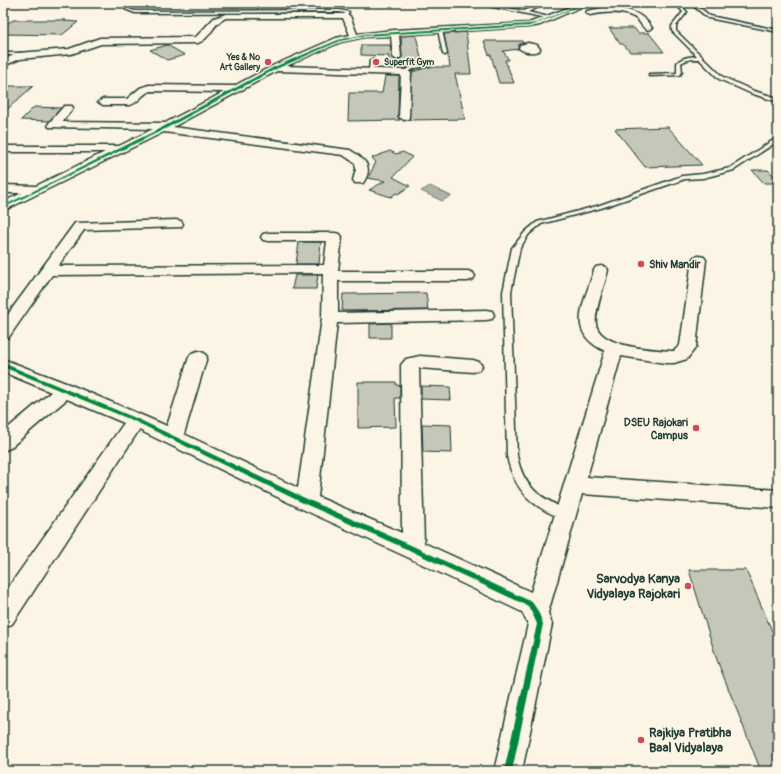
<svg xmlns="http://www.w3.org/2000/svg" width="781" height="774" viewBox="0 0 781 774" font-family="Pangolin,sans-serif">
<style>
.water{fill:#aeb3a7;stroke:#758479}
.building{fill:#c5c7b9;stroke:#1f3d34}
.lines{fill:none;stroke-linecap:round;stroke-linejoin:round}
.lane-casing{stroke:#1f3d34;stroke-width:3}
.street-casing{stroke:#1f3d34;stroke-width:3}
.lane{fill:#fcf5e5;fill-rule:evenodd}
.street{fill:#fcf5e5;fill-rule:evenodd}
.cycleway-casing{stroke:#fcf5e5;stroke-width:3}
.cycleway{fill:#00873e;fill-rule:evenodd}
.poi-dot{fill:#d1495b;stroke:#fcf5e5;stroke-width:1.5}
.labels{text-anchor:middle;dominant-baseline:central;stroke-width:3;stroke-linejoin:round;paint-order:stroke}
.far-poi-label{font-size:9px;font-weight:bold;fill:#1f3d34;stroke:#fcf5e5;text-anchor:end}
.poi-label{font-size:11px;font-weight:bold;fill:#1f3d34;stroke:#fcf5e5;text-anchor:start}
.near-poi-label{font-size:13px;font-weight:bold;fill:#1f3d34;stroke:#fcf5e5;text-anchor:end}
</style>
<rect width="100%" height="100%" fill="#fcf5e5"/>
<filter id="ink" filterUnits="userSpaceOnUse"><feTurbulence type="fractalNoise" baseFrequency=".025" numOctaves="2"/><feDisplacementMap in="SourceGraphic" scale="8" xChannelSelector="R" yChannelSelector="G"/><feConvolveMatrix kernelMatrix="1 2 1 2 8 2 1 2 1" color-interpolation-filters="sRGB"/></filter>
<g filter="url(#ink)">
<polygon class="water" points="430,186 451,196 442,201 421,191"/>
<g class="building">
<polygon points="13,20 66,20 64,21 78,22 62,35 3,34 3,26"/>
<polygon points="609,28 634,28 638,33 649,33 664,52 630,52 623,44 620,44"/>
<polygon points="466,32 471,74 455,74 465,119 409,120 412,72 429,67 450,67 444,34"/>
<polygon points="416,35 422,63 412,65 405,68 387,68 389,56 361,55 361,45 390,45 392,57 398,61 402,57 401,36"/>
<polygon points="484,41 522,41 523,43 519,45 518,49 503,51 509,60 505,60 514,83 499,83 491,55 489,55"/>
<polygon points="167,45 185,55 167,60 150,50"/>
<polygon points="385,76 399,76 398,117 400,120 348,121 349,93 382,93"/>
<polygon points="8,86 33,86 3,113 3,90"/>
<polygon points="34,107 61,108 49,121 21,120"/>
<polygon points="668,127 702,165 645,167 615,129"/>
<polygon points="390,151 396,154 403,152 412,157 393,177 410,186 398,194 396,193 391,197 369,190 385,181 368,178 376,162 372,158"/>
<polygon points="752,170 768,170 778,180 778,183 764,183"/>
<polygon points="299,242 321,242 319,264 296,264"/>
<polygon points="295,275 318,275 316,289 292,289"/>
<polygon points="426,293 428,310 342,311 343,294"/>
<polygon points="391,323 391,338 370,338 370,324"/>
<polygon points="358,382 396,382 396,385 400,386 400,398 395,398 396,427 358,428"/>
<polygon points="421,386 450,387 451,400 421,399"/>
<polygon points="422,424 451,425 452,453 423,452"/>
<polygon points="689,570 746,570 778,645 778,771 761,771 717,660"/>
</g>
<g class="lines">
<g class="lane-casing">
<g id="lane">
<polygon points="129,3 133,3 129,9 135,11 339,10 349,12 346,17 344,16 345,13 339,12 135,13 125,9"/>
<polygon points="312,3 323,3 298,7 296,6"/>
<polygon points="474,3 482,3 524,11 543,3 548,3 528,12 553,18 551,19"/>
<path d="M675,3H679L687,12L676,26V31L723,77L754,91L778,98V102L750,93L719,79L699,59C692,59 687,59 681,63L682,72L680,75L649,76V74H651L677,73V63C682,57 689,57 697,56L672,31V26L683,12Z"/>
<polygon points="690,3 694,3 710,16 778,30 778,32 708,18"/>
<polygon points="440,29 442,30 447,54 445,55 443,54 438,30"/>
<polygon points="3,53 24,53 26,54 24,55 3,55"/>
<polygon points="372,59 374,60 373,71 371,72 369,71 370,60"/>
<polygon points="429,63 431,65 416,68 404,73 402,72 413,66"/>
<path d="M778,137V141L734,170L703,178L685,179L601,208L541,224L529,234L520,248L511,292L517,456C524,490 541,497 570,512L571,515L570,518L566,520C533,508 514,491 507,456L503,292L512,248L525,232L537,222L597,206L682,176L703,174L730,168Z"/>
</g>
</g>
<g class="street-casing">
<g id="street">
<path d="M580,3H590L540,25L529,27L399,35L401,57L397,60L393,57L391,36L365,37L341,42L286,66L407,70L411,73L409,117L408,119L404,120L399,117L401,75L277,71L173,127L350,150C363,158 375,166 363,183H355L353,180L356,169L355,163L343,155L164,132L3,211V202L22,193H3V185L36,186L105,152H3V146H119L153,129L49,127L48,125L49,123L64,106H72L73,108L62,122L165,123L224,92L150,91C142,94 138,103 130,105H103L98,102L103,99H127L140,88L149,85L234,86L272,66L336,38L350,35L343,18H226C213,22 211,39 198,43L101,44L71,54L20,59L3,66V60L18,53L69,49L100,38L196,37L214,18L226,14H346L350,16L357,34L395,30L529,23Z"/>
<path d="M602,8C621,7 641,10 652,28L648,30C643,29 641,23 637,19C624,10 604,12 590,15L586,13L587,11Z"/>
<path d="M528,43L537,45L540,49L539,51C532,53 524,53 519,48L520,45Z"/>
<path d="M176,220L181,221L183,224L181,227L84,230L58,266L324,265L327,241H268L263,240L261,237L263,234L268,233H335L340,234L342,237L338,271H468L473,273L475,276L473,279L468,281H338V313L486,310L492,311L494,315L492,319L486,320L337,323L318,497L402,533L401,365L406,359L420,356L473,360L479,362L482,366L479,370L473,372L419,368L424,543L531,592L605,351C564,332 585,303 594,270L596,267L601,266L606,267L608,270C605,284 594,312 596,324C600,348 655,350 674,351L680,345L692,260L694,257L699,256L704,257L706,260L696,347L687,359L674,363H665L621,356L587,477L778,490V508L582,494L548,613L552,624L522,771H494L528,624L522,612L405,556L300,508L139,430L12,624L3,628V595L124,423L67,399L10,448L3,451V432L51,392L3,372V359L71,385L167,426L189,357L192,353L198,351L204,353L207,357L184,434L298,488L322,318L323,273L52,275L9,337L3,339V321L75,223Z"/>
</g>
</g>
<use href="#lane" class="lane"/>
<use href="#street" class="street"/>
<g class="cycleway-casing">
<g id="cycleway">
<polygon points="584,3 587,3 538,23 529,26 365,36 340,41 276,69 163,130 3,208 3,206 161,128 274,67 338,40 365,34 529,24 536,23"/>
<polygon points="3,363 138,419 309,500 415,547 532,602 538,611 543,624 512,771 504,771 537,624 533,615 528,606 411,551 305,504 134,421 3,367"/>
</g>
</g>
<use href="#cycleway" class="cycleway"/>
</g>
</g>
<g class="poi-dot">
<circle cx="268" cy="62" r="4"/>
<circle cx="376" cy="62" r="4"/>
<circle cx="641" cy="264" r="4"/>
<circle cx="696" cy="428" r="4"/>
<circle cx="688" cy="586" r="4"/>
<circle cx="641" cy="740" r="4"/>
</g>
<g class="labels">
<g class="far-poi-label">
<text x="260" y="57">Yes &amp; No<tspan x="260" dy="10">Art Gallery</tspan></text>
<text x="384" y="62" text-anchor="start">Superfit Gym</text>
</g>
<g class="poi-label">
<text x="649" y="264">Shiv Mandir</text>
<text x="688" y="422" text-anchor="end">DSEU Rajokari<tspan x="688" dy="13">Campus</tspan></text>
</g>
<g class="near-poi-label">
<text x="680" y="579">Sarvodya Kanya<tspan x="680" dy="15">Vidyalaya Rajokari</tspan></text>
<text x="649" y="733" text-anchor="start">Rajkiya Pratibha<tspan x="649" dy="15">Baal Vidyalaya</tspan></text>
</g>
</g>
<rect width="781" height="774" fill="none" stroke="#fcf5e5" stroke-width="16"/>
<rect x="8" y="8" width="765" height="758" fill="none" stroke="#1f3d34" stroke-width="1.5" filter="url(#ink)"/>
</svg>
